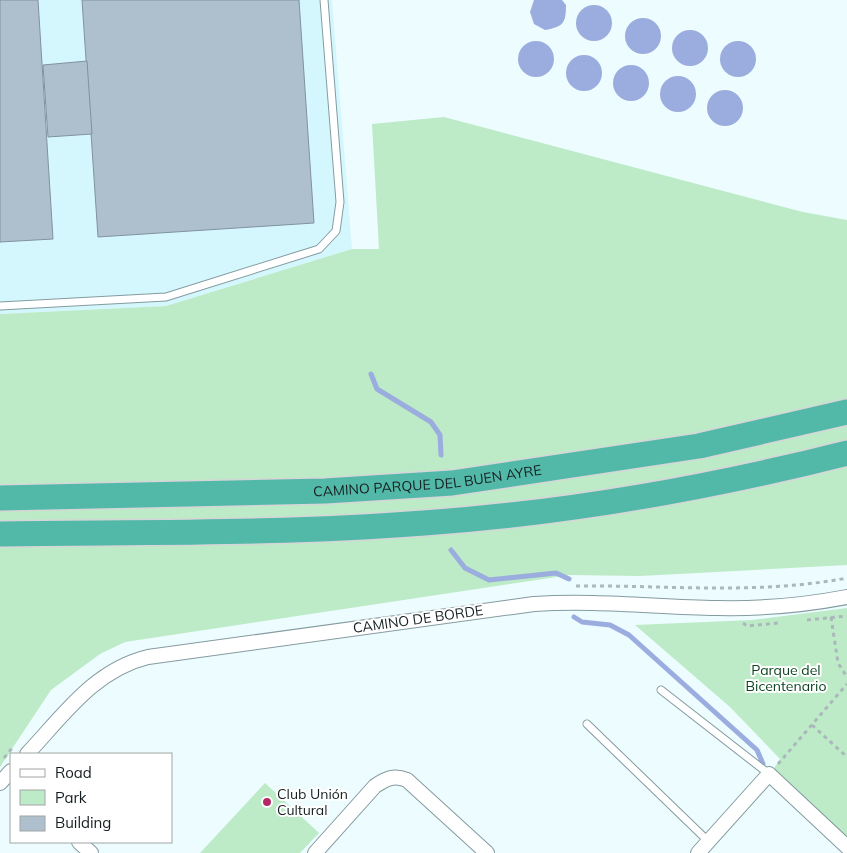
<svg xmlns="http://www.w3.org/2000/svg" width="847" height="853" viewBox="0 0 847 853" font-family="Mulish,sans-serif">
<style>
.built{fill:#d4f7fe}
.green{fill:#bdebc7}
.water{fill:#9bacde}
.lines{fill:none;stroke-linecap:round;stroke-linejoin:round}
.stream{stroke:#9bacde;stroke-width:5}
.building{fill:#aec0cd;stroke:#81929f}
.service-casing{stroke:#849ba0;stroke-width:9}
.minor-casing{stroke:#849ba0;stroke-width:16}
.motorway-casing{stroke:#d5d6d7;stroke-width:28}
.path{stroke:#abb8bb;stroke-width:3;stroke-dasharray:4 4;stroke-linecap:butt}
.service{stroke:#fff;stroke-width:7}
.minor{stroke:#fff;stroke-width:14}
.motorway{stroke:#52b8a7;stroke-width:25}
.poi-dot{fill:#b32866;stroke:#fff;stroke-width:2}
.labels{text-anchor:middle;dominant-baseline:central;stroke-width:4;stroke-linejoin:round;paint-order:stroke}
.street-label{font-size:14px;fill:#151e20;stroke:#fff}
.park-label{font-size:14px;fill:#0b4421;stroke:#fff}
.poi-label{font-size:14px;fill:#151e20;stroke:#fff;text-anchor:start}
</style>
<rect width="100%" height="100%" fill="#edfcff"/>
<polygon class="built" points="0,0 332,0 352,249 166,306 0,314"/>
<g class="green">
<polygon points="444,117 803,212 847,220 847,565 640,576 570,575 125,642 100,654 51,690 0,767 0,314 166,306 352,249 379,249 372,124"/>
<polygon points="847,608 847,837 773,770 780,759 730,707 635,625 752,620"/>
<polygon points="265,783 319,833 300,853 200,853"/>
</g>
<g class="water">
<path d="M534,0H562L566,5C566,23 563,27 545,30L534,24L530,12Z"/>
<circle cx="594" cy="23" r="18"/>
<circle cx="643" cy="36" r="18"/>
<circle cx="690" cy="48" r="18"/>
<circle cx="738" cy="59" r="18"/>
<circle cx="536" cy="59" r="18"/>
<circle cx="584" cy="73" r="18"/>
<circle cx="631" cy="83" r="18"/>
<circle cx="678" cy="94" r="18"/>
<circle cx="725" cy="108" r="18"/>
</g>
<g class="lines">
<g class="stream">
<polyline points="371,374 377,389 431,422 440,435 441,455"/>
<polyline points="451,550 465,568 489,580 556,573 569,579"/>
<polyline points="574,617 582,622 610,625 629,635 757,750 763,764"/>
</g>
</g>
<g class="building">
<polygon points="0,0 38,0 53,239 0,242"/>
<polygon points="82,0 299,0 314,223 98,237"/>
<polygon points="87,61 92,134 48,137 43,65"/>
</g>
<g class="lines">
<g class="service-casing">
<g id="service">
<polyline points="0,306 166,297 319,249 336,231 340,202 324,0"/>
<polyline points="661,690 769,774"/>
<polyline points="587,724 708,841"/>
</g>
</g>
<g class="minor-casing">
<g id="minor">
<path d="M27,754C63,716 94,670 148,657L534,604C595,600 656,607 717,608C761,609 805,605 847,597"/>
<polyline points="0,783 11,771"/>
<polyline points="79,842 91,853"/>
<path d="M315,853L375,786C387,778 394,775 407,780L487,853"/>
<polyline points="698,853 769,774 847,847"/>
</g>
</g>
<g class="motorway-casing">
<g id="motorway">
<path id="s1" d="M0,498L325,491L452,483L699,446L847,412"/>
<path d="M0,534C141,532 283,534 424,523C566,513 709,488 847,453"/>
</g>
</g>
<g class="path">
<path d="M576,586C667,585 757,595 847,578"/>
<polyline points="831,617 838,663 847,677"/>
<polyline points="807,620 847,616"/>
<polyline points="743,623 747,626 778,623"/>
<polyline points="812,725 847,757"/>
<polyline points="4,758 13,747"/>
<polyline points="778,764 847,684"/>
</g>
<use href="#service" class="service"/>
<use href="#minor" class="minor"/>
<use href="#motorway" class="motorway"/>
</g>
<circle class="poi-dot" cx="267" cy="802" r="5"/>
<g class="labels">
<g class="street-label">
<text stroke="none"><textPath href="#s1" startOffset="428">CAMINO PARQUE DEL BUEN AYRE</textPath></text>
<text transform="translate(418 619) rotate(-8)">CAMINO DE BORDE</text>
</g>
<g class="park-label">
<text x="786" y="670">Parque del<tspan x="786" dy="16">Bicentenario</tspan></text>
</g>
<g class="poi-label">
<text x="277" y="794">Club Unión<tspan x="277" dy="16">Cultural</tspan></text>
</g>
</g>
<rect x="10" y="753" width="162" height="90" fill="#ffffff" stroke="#a1a5a6"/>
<rect x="20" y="769" width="25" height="8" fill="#ffffff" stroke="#a1a5a6"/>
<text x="55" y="778" font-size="15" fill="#151e20">Road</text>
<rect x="20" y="790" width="25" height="15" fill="#bdebc7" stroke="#a1a5a6"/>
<text x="55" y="803" font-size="15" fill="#151e20">Park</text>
<rect x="20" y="816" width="25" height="15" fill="#aec0cd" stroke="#a1a5a6"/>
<text x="55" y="828" font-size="15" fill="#151e20">Building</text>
</svg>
